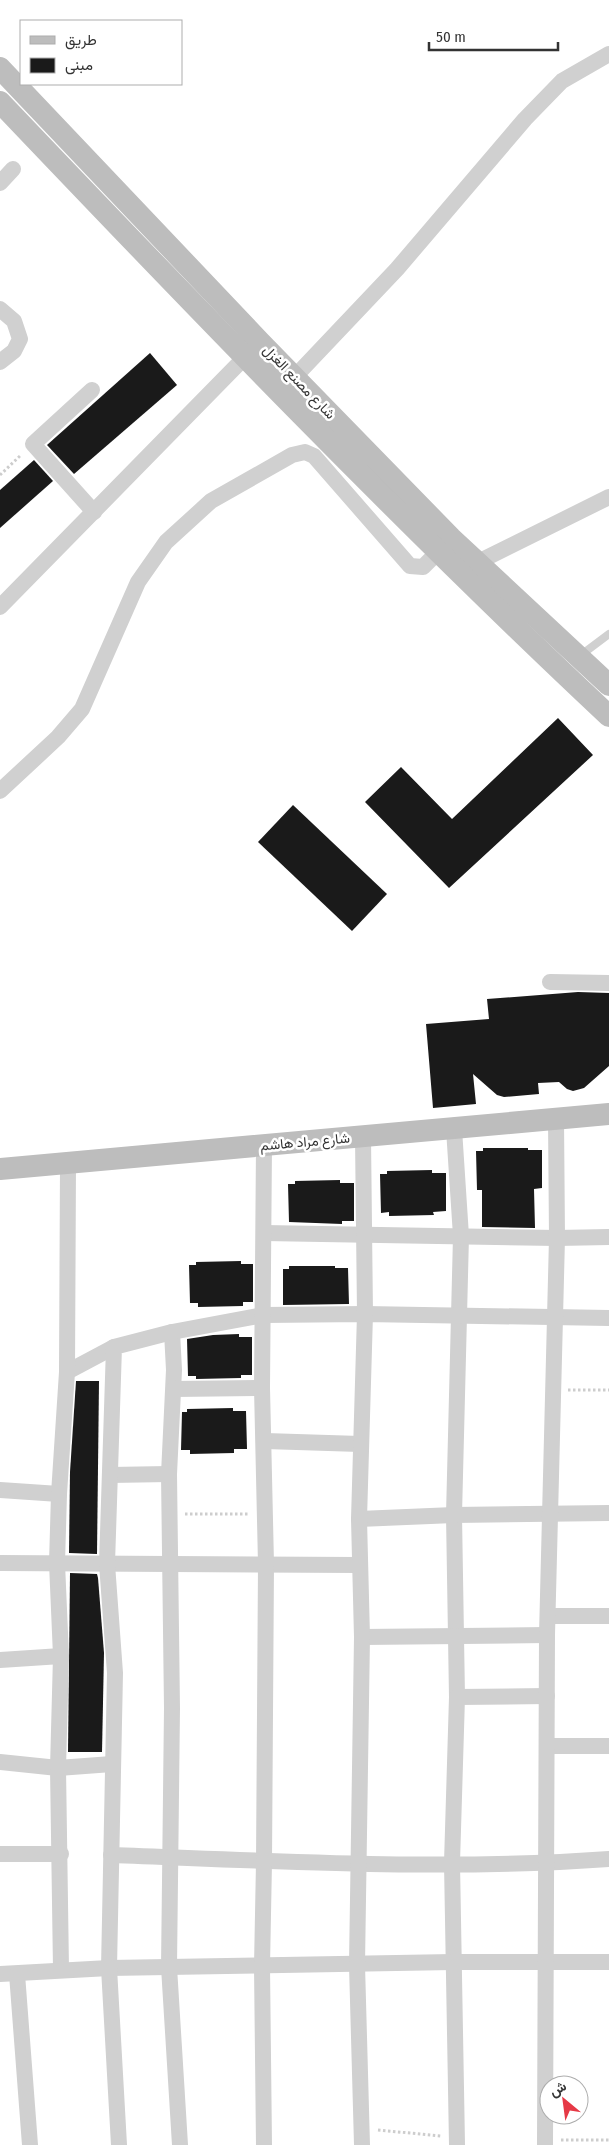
<svg xmlns="http://www.w3.org/2000/svg" width="609" height="2145" viewBox="0 0 609 2145" font-family="'Fira Sans Condensed',Vazirmatn,sans-serif">
<style>
.building{fill:#1a1a1a}
.lines{fill:none;stroke-linecap:round;stroke-linejoin:round}
.path{stroke:#cdcdcd;stroke-width:3;stroke-dasharray:2.5 2.5;stroke-linecap:butt}
.lane{stroke:#d0d0d0;stroke-width:8}
.street{stroke:#d0d0d0;stroke-width:16}
.secondary{stroke:#bdbdbd;stroke-width:22}
.labels{text-anchor:middle;dominant-baseline:central;stroke-width:5;stroke-linejoin:round;paint-order:stroke}
.street-label{font-size:14px;fill:#333;stroke:#fff}
</style>
<rect width="100%" height="100%" fill="#fff"/>
<g class="building">
<polygon points="150,353 177,385 74,474 47,445"/>
<polygon points="34,460 53,481 0,528 0,490"/>
<polygon points="558,718 593,755 449,888 365,802 401,767 452,819"/>
<polygon points="293,805 387,894 352,931 258,842"/>
<polygon points="578,992 609,993 609,1066 584,1088 573,1091 567,1089 559,1082 538,1083 539,1094 504,1097 497,1095 473,1074 476,1104 433,1108 426,1024 489,1019 487,999"/>
<polygon points="483,1148 528,1148 528,1150 542,1150 542,1188 534,1189 535,1228 482,1227 482,1190 477,1190 476,1151 483,1151"/>
<polygon points="432,1170 432,1173 446,1173 446,1211 433,1212 434,1215 389,1216 389,1212 381,1213 380,1174 387,1174 387,1171"/>
<polygon points="340,1180 340,1183 354,1183 354,1221 342,1221 342,1224 289,1222 288,1184 295,1184 295,1181"/>
<polygon points="241,1261 241,1264 253,1264 253,1302 243,1302 243,1306 198,1307 198,1303 190,1303 189,1265 196,1265 196,1262"/>
<polygon points="289,1266 335,1266 335,1268 348,1268 349,1304 283,1305 283,1269 289,1269"/>
<polygon points="239,1334 239,1337 252,1337 252,1375 241,1375 241,1378 196,1379 196,1376 188,1376 187,1339 213,1335"/>
<polygon points="76,1381 99,1381 97,1554 69,1553 70,1472"/>
<polygon points="233,1408 233,1411 246,1411 247,1449 234,1449 234,1453 190,1454 190,1450 181,1450 182,1412 187,1412 187,1409"/>
<polygon points="70,1573 97,1574 98,1578 104,1653 102,1752 68,1752"/>
</g>
<g class="lines">
<g class="path">
<polyline points="0,475 21,455"/>
<polyline points="568,1390 609,1390"/>
<polyline points="185,1514 249,1514"/>
<polyline points="378,2130 441,2136"/>
<polyline points="561,2140 609,2140"/>
</g>
<polyline class="lane" points="581,655 609,634"/>
<g class="street">
<polyline points="0,183 13,169"/>
<polyline points="0,309 14,321 20,339 14,351 0,362"/>
<polyline points="287,385 397,269 525,119 562,81 609,54"/>
<polyline points="92,390 33,444 94,512"/>
<polyline points="468,567 609,497"/>
<polyline points="0,607 252,350"/>
<polyline points="0,791 58,737 82,709 138,582 166,542 211,501 292,455 305,452 314,456 410,566 423,567 445,545"/>
<polyline points="550,982 609,983"/>
<polyline points="454,1129 461,1236 454,1515 457,1697 452,1863 457,2145"/>
<polyline points="264,1233 557,1238 609,1237"/>
<polyline points="172,1332 174,1370 169,1474 172,1708 169,1967 180,2145"/>
<polyline points="67,1372 114,1347"/>
<polyline points="174,1389 262,1388"/>
<polyline points="265,1441 360,1444"/>
<polyline points="110,1475 169,1474"/>
<polyline points="0,1490 59,1494"/>
<polyline points="359,1519 454,1515 609,1513"/>
<polyline points="0,1563 359,1565"/>
<polyline points="548,1616 609,1616"/>
<polyline points="362,1637 547,1635"/>
<polyline points="0,1660 61,1656"/>
<polyline points="457,1697 547,1696"/>
<polyline points="547,1746 609,1746"/>
<polyline points="0,1762 58,1768 112,1764"/>
<polyline points="0,1854 61,1854"/>
<path d="M111,1855C277,1861 443,1871 609,1859"/>
<polyline points="61,1969 58,1768 61,1656 57,1563 59,1494 67,1372 68,1164"/>
<polyline points="0,1974 109,1968 453,1962 609,1962"/>
<polyline points="17,1974 30,2145"/>
<polyline points="119,2145 109,1968 115,1673 107,1564 114,1347 172,1332 264,1315 365,1314 609,1318"/>
<polyline points="264,2145 262,1966 264,1862 266,1564 262,1388 264,1146"/>
<polyline points="362,2145 357,1965 362,1637 359,1519 365,1314 363,1137"/>
<polyline points="545,2145 547,1635 557,1238 556,1119"/>
</g>
<g class="secondary">
<polyline points="0,68 260,342 451,538 609,685"/>
<path d="M0,102C199,311 399,519 609,716"/>
<polyline points="0,1169 609,1114"/>
</g>
</g>
<g class="labels">
<g class="street-label">
<text transform="translate(299 382) rotate(46)">شارع مصنع الغزل</text>
<text transform="translate(305 1142) rotate(-5)">شارع مراد هاشم</text>
</g>
</g>
<rect x="20" y="20" width="162" height="65" fill="#ffffff" stroke="#adadad"/>
<rect x="30" y="36" width="25" height="8" fill="#bdbdbd" stroke="#adadad"/>
<text x="65" y="45" font-size="15" fill="#333333">طريق</text>
<rect x="30" y="58" width="25" height="15" fill="#1a1a1a" stroke="#adadad"/>
<text x="65" y="70" font-size="15" fill="#333333">مبنى</text>
<g transform="translate(564 2100) rotate(331)"><circle r="24" fill="#ffffff" stroke="#adadad"/>
<path d="M0-4L9 19L0 12L-9 19Z" fill="#e63946"/>
<text y="-8" font-size="14" font-weight="bold" text-anchor="middle" fill="#333333">ش</text>
</g>
<path d="M429 42v8h129v-8" fill="none" stroke="#333333" stroke-width="2.5"/>
<text x="436" y="42" font-size="15" fill="#333333" stroke="#ffffff" stroke-width="4" paint-order="stroke">50 m</text>
</svg>
